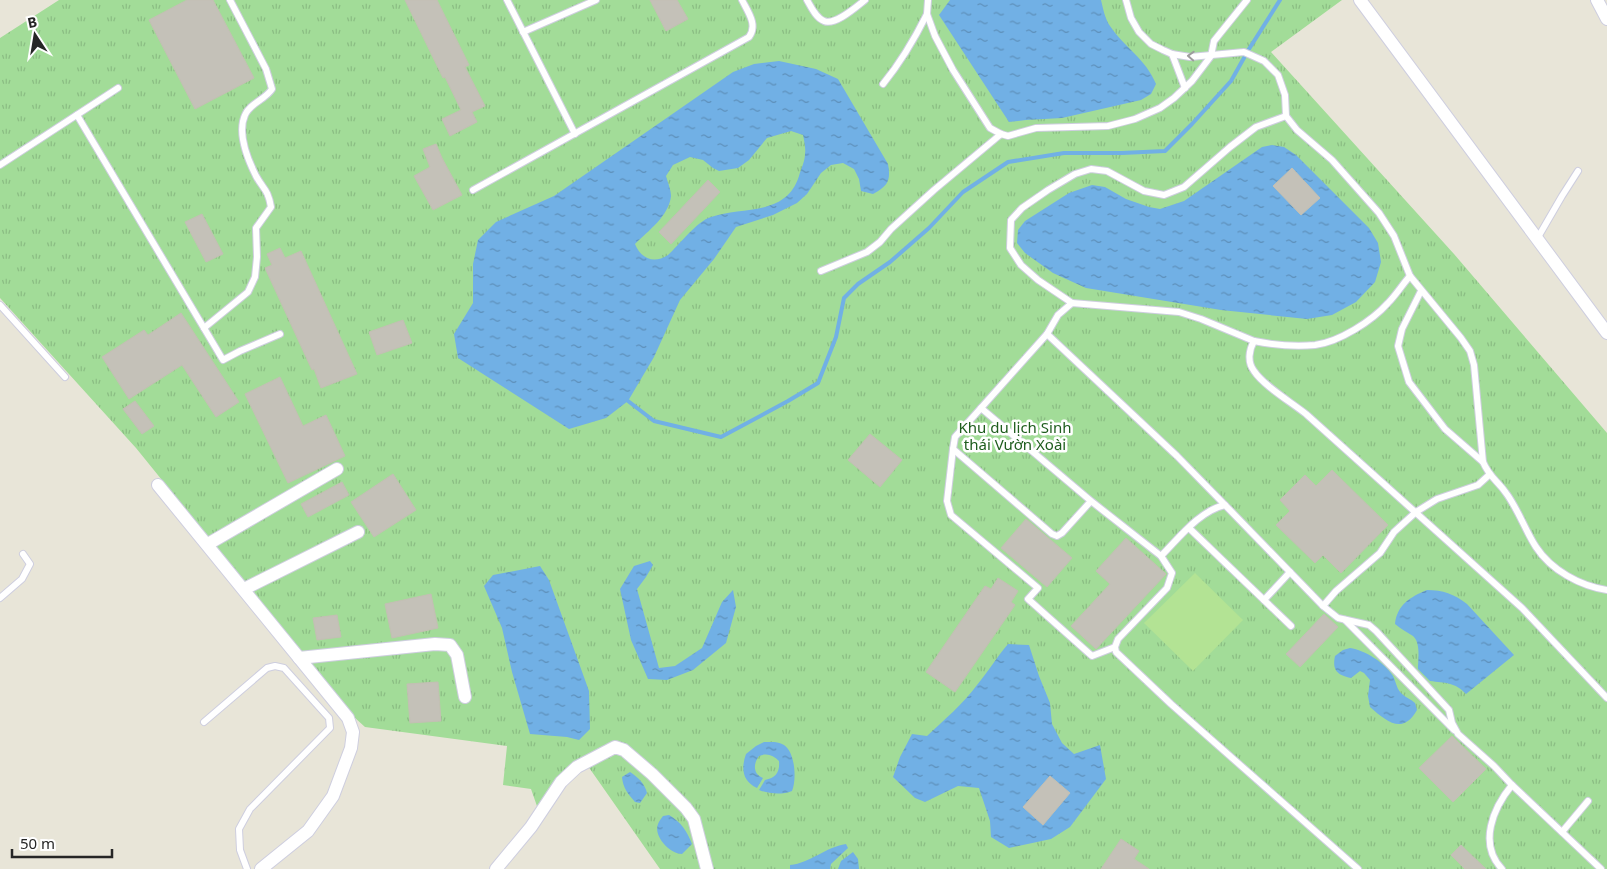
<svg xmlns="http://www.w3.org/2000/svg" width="1607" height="869" viewBox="0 0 1607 869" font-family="'Noto Sans',sans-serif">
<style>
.grass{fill:url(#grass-tufts)}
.pitch{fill:#b3e394}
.water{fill:url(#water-ripples);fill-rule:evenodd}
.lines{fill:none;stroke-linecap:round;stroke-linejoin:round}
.stream{stroke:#71b0e5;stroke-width:4}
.building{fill:#c4c1b8;stroke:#c3c0b3}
.service-casing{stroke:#cecedf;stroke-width:8}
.minor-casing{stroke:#cecedf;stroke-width:14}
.service{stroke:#fff;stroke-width:6}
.minor{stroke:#fff;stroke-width:12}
.oneway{stroke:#9d9d9d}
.labels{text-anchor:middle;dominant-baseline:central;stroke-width:5;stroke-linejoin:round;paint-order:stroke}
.park-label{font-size:15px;fill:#1e5d1d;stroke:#fff}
</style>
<defs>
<pattern id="grass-tufts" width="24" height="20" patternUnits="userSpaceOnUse" patternTransform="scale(1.25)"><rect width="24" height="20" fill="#a2dc98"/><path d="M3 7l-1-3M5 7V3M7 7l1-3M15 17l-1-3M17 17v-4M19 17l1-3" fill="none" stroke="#8bbd83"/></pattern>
<pattern id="water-ripples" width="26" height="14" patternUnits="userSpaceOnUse" patternTransform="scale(1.25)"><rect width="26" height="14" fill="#71b0e5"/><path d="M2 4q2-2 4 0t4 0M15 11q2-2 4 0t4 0" fill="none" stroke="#5d8fb9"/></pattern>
</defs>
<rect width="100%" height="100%" fill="#e8e5d8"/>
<polygon class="grass" points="59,0 1342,0 1271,52 1454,254 1607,433 1607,869 660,869 583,759 538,809 531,789 503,785 507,746 365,727 354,717 136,448 0,298 0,38"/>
<polygon class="pitch" points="1195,573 1243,620 1193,671 1144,623"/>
<g class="water">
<path d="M950,0H1101C1103,8 1105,19 1110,26C1124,47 1146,59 1156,84L1151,94L1141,100L1062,118L1026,120L1009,122L939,15Z"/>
<path d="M779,61L816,69L838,79L888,164C891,181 888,186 873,194L861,191L859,179L854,169L843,163L831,165L821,173L807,194L797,203L773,215L736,227L714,259L680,300L654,357L628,401L606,418L569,429L458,358L454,334L473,303V264L478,240L496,222L554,196L733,72L754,64ZM791,131L803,135C804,140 806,148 805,154C805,161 801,169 799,176C786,217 742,206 711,217C697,221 679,245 668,255C654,264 641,259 635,244C648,231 669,216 671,196C671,190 668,183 666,176L673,165L690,157L703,160L713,168L719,171L738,168L749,160L767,138Z"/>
<polygon points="1272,145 1284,147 1296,155 1369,228 1378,243 1381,262 1375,282 1356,302 1332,315 1307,319 1221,310 1086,288 1053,273 1025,253 1017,243 1018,230 1025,221 1069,193 1092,185 1105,187 1126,199 1149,207 1160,209 1184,201 1262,147"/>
<polygon points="650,561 653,565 646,577 637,589 659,668 675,666 702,648 722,602 733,590 736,607 726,643 693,670 667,680 648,679 631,640 620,589 634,566"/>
<polygon points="540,566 549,580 589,691 590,729 579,740 567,737 530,734 512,672 502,628 484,586 493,575"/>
<path d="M1427,590C1443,590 1454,594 1467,604L1514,655L1466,694C1455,682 1445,683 1430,681L1418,669C1418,660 1421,643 1413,636C1407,632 1401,629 1395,624C1397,605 1410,597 1427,590Z"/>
<path d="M1008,644L1029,645L1039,676L1050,703L1052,724L1062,743L1074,754L1100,745L1106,779L1070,827L1051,839L1009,848L991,837L990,821L979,788L958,786L925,802L915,798L893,777L900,757L912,734L927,736C944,720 963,704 977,685C988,672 996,658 1008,644Z"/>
<path d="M1350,648C1365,650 1385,663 1393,676C1396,682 1397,690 1402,694C1406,698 1411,699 1415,703L1417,710C1403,735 1387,722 1370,707L1368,696L1370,680L1364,673L1360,671L1351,678C1337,675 1332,670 1335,656L1343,650Z"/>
<path d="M764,742C770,742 778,741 784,745C795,752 797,779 792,791C782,795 769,794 759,790L765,780C776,778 780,772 779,761C773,755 767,753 759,756C753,764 753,774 763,778L757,788C742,781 741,768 746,754L756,746Z"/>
<path d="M630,772C638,777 645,784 647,793L640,803L635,802C628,794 623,788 622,777Z"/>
<path d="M669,815C681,822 687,831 692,844L682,854C670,854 653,836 658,824C659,821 661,819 663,816Z"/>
<path d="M846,844L848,848L831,864L830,869H790V865C811,863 825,847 846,844Z"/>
<polygon points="853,852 858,859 859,869 838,869 841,861"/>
</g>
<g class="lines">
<polyline class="stream" points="628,401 654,421 721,437 788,401 818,383 836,337 844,298 858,284 890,262 929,228 963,192 1008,162 1064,153 1122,153 1165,151 1192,124 1231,81 1249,49 1280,0"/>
</g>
<g class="building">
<polygon points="187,0 213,0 254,78 195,109 149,20"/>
<polygon points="405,0 437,0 469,65 465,67 485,106 472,112 477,122 450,136 442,119 461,110 445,77 443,78"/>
<polygon points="650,0 677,0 688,19 666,31"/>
<polygon points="436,144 442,158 462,195 433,210 414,176 430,167 423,149"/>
<polygon points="1292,168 1320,198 1301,215 1273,186"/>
<polygon points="708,180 720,192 671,244 659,232"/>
<polygon points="202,214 223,254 206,262 185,222"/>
<polygon points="280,248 285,258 301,251 357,374 321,388 314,369 312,370 265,268 272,265 267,254"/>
<polygon points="181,313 239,402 216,417 182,365 129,399 102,357 144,330 148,335"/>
<polygon points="403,320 412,343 377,355 369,332"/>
<polygon points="280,377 303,426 326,415 345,456 288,483 245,394"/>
<polygon points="135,401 154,426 142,434 123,409"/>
<polygon points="870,434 902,460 880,487 848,460"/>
<polygon points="1332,470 1388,525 1341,573 1323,555 1315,563 1276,525 1290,511 1280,500 1305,475 1316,486"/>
<polygon points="393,474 416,510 374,537 351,502"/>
<polygon points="342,482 349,495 308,517 301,504"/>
<polygon points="1026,519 1072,558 1047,587 1001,548"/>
<polygon points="1126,538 1166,574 1096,649 1071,626 1110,584 1096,571"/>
<polygon points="998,578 1018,591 1011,602 1015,605 955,692 926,672 985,586 991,589"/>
<polygon points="431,594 438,628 392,638 385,604"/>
<polygon points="1324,614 1338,627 1300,667 1286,654"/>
<polygon points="337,615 341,637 317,640 313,618"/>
<polygon points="438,682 441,721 410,723 407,684"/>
<polygon points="1452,736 1486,769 1453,802 1419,768"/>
<polygon points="1050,776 1070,793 1043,825 1023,807"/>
<polygon points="1121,839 1139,851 1134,859 1149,869 1101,869"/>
<polygon points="1461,845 1486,869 1465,869 1451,855"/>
</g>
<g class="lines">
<g class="service-casing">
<g id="service">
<polyline points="507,0 575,134"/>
<path d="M807,0C811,7 816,18 824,21C835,26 856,7 865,0"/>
<polyline points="928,0 927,14 935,36 953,70 990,128 1001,134 1008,136 1036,128 1108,126 1135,119 1160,108 1174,98 1192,81 1211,56 1214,41 1247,0"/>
<path d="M1126,0L1131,18L1139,32L1151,44L1163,50L1172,54L1190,57L1244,52L1264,61L1278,75L1285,95L1286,116L1297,130L1332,160L1379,213L1394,236L1410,276L1461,338L1470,351L1474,365L1483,462C1490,478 1497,480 1506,493C1518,509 1525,530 1536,547C1551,570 1580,586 1607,590"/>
<polyline points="523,32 596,0"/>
<polyline points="1172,54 1185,88"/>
<path d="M883,84C901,62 914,40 927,14"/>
<polyline points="77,115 223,360 240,351 280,334"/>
<polyline points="0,165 118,88"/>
<path d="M473,190L749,37C758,25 748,12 742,0"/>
<polyline points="1537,239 1562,196 1578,171"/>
<polyline points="821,271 867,252 880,242 891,229 934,190 1001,134"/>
<path d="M1410,276C1402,285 1396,295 1388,303C1372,321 1339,342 1315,345C1295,347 1274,345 1254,341C1249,350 1247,362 1254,371C1264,386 1291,402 1306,414L1522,608L1607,698"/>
<polyline points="1421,291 1402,329 1398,346 1409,382 1445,429 1483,462"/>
<polyline points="1072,303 1038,280 1021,265 1010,248 1011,220 1022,208 1048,190 1075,174 1091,169 1107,171 1144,191 1164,195 1184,187 1230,147 1256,127 1286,116"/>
<polyline points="0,305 65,377"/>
<path d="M204,328L248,292L255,277L257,257L256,228L271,207C268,189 263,189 256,176C248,160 237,133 245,115C250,103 265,100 272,89L266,69L230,0"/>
<polyline points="1047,334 1177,456 1225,505"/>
<polyline points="981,408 1047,334 1058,315 1072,303 1179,312 1201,319 1254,341"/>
<polyline points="953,449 947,501 951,515 1038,588 1028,599 1092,656 1115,647"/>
<polyline points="1091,501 1062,533 1057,536 1052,534 953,449 955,437 981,408 1091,501 1161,556 1172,573 1167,588 1118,639 1115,647 1116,652 1171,704 1358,869"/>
<polyline points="1189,528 1291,626"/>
<path d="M1161,556C1179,538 1199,511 1225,505L1323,606L1336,591L1380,553L1394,532L1416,512L1437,499L1478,485L1489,475"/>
<polyline points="0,598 22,579 30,564 23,554"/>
<polyline points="1264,600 1290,572"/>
<path d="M1323,606L1338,618L1369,625L1376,631L1449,710L1452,723L1458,734L1494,766L1512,785C1493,808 1478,844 1502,869"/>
<polyline points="1345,620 1454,730"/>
<polyline points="204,722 267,668 275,666 284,668 329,718 330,728 250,809 239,829 240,850 247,869"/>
<polyline points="1512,785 1601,869"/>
<polyline points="1562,832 1588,801"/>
</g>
</g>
<g class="minor-casing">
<g id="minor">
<polyline points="1360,0 1607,333"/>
<polyline points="1597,0 1607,19"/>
<polyline points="158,485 348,718 353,732 351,748 333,796 308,831 261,869"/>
<polyline points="208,544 337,469"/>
<polyline points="244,589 358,532"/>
<polyline points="299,658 435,644 450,645 457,655 465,697"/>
<polyline points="496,869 531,827 561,782 577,767 615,747 624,750 652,774 686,808 694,819 707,869"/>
</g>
</g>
<use href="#service" class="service"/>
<use href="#minor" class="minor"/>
</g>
<defs><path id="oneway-chevron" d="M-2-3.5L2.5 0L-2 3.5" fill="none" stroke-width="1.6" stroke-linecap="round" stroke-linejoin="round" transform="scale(1.25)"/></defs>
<use class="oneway" href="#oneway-chevron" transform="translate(1191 56) rotate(-177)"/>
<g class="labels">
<g class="park-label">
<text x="1015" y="427">Khu du lịch Sinh<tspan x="1015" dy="17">thái Vườn Xoài</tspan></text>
</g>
</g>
<g transform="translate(35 35) rotate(348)" stroke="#ffffff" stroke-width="4" paint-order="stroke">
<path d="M0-4L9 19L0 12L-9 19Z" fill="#262626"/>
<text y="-8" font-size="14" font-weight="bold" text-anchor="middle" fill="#262626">B</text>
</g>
<path d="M12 849v8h100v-8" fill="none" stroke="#262626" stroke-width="2.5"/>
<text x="20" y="849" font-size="15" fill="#262626" stroke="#ffffff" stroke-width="4" paint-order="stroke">50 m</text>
</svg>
